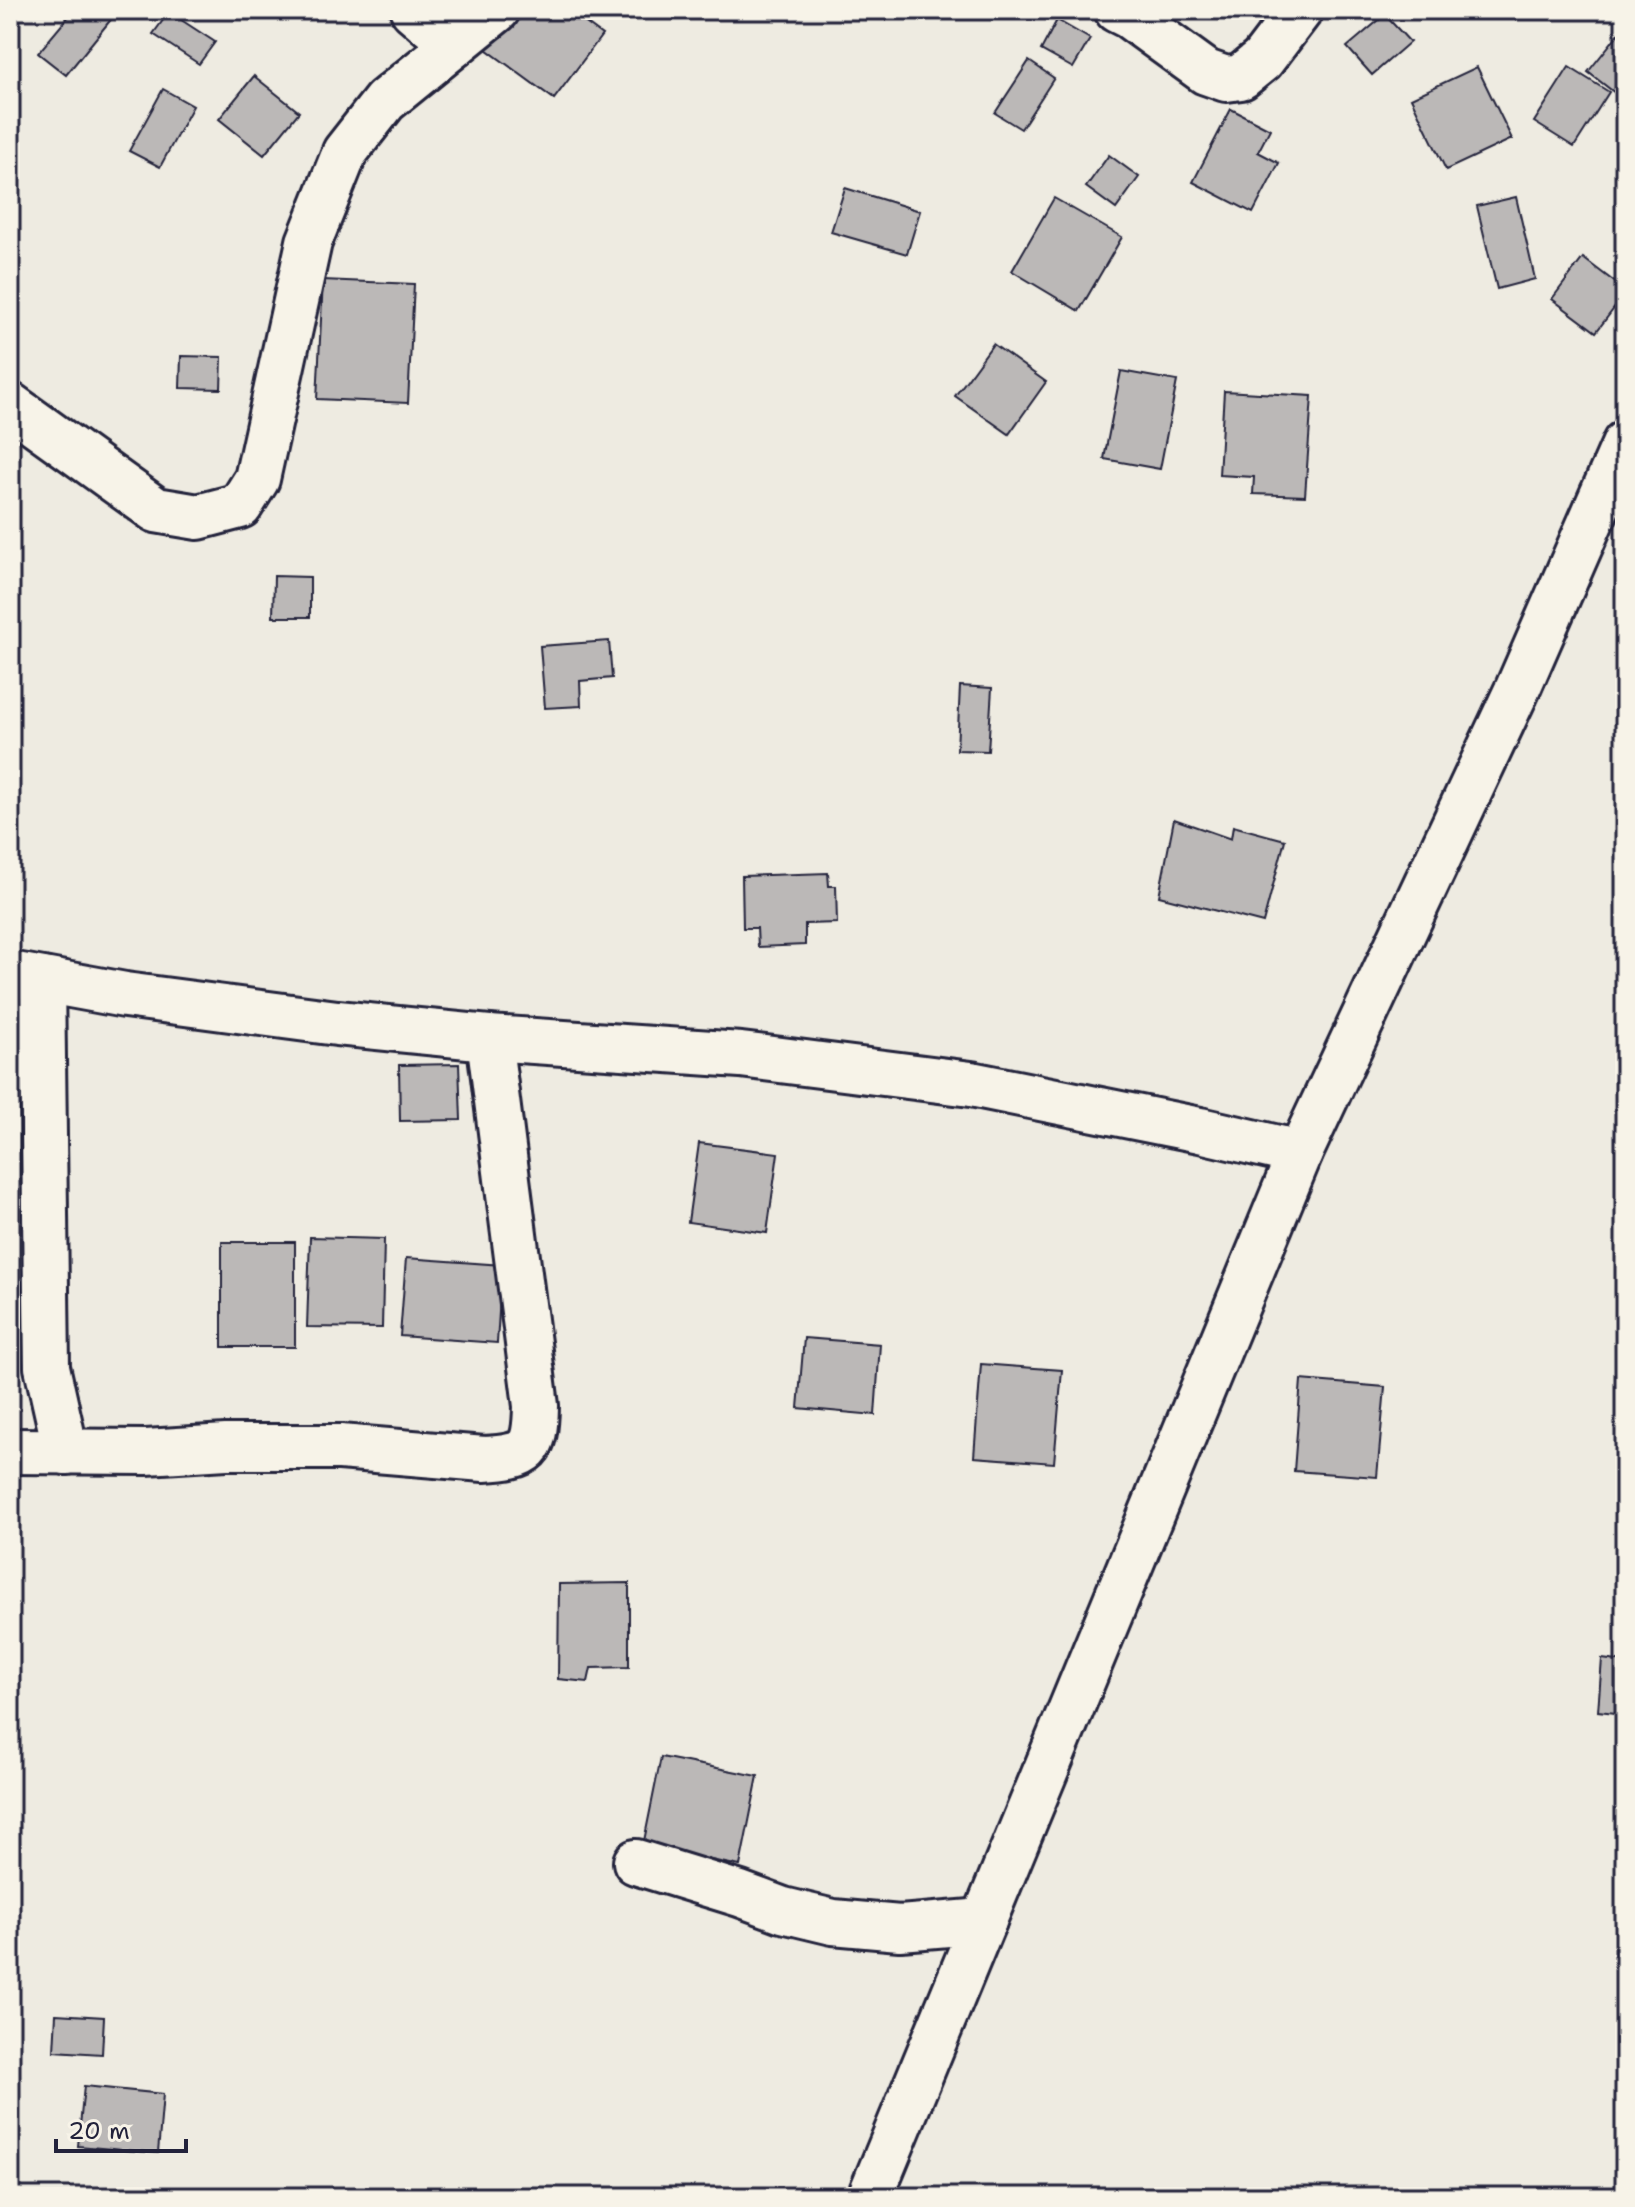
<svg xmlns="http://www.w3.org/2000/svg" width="1635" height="2207" viewBox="0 0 1635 2207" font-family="'Shantell Sans',sans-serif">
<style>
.building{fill:#bbb8b7;stroke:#22223b;stroke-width:2}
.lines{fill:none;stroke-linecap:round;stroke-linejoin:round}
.street-casing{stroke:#22223b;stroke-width:50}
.street{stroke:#f7f3e8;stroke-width:44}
</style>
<rect width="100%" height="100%" fill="#eeebe1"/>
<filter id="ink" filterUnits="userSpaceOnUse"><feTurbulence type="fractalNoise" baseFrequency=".0125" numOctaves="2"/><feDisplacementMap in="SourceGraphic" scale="16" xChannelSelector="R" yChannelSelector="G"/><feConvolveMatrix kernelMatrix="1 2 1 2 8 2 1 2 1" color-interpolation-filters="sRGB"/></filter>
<g filter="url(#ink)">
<g class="building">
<polygon points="74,10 115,10 117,12 66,75 38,53"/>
<polygon points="505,10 568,10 602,35 554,99 479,44"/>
<polygon points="601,10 619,10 611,19"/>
<polygon points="169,12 215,42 199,64 153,34"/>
<polygon points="1385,15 1410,42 1372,75 1347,47"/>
<polygon points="1057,20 1090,39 1073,68 1041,50"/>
<polygon points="1623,28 1625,30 1625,88 1619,96 1588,72"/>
<polygon points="1029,61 1054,78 1021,129 995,113"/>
<polygon points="1477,67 1512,139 1446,170 1411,98"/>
<polygon points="1569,67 1609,92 1574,147 1534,122"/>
<polygon points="254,76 299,112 264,155 219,119"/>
<polygon points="163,89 193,106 160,167 129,151"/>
<polygon points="1231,109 1270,129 1258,152 1279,163 1253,213 1193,182"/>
<polygon points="1109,155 1139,177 1116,209 1086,187"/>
<polygon points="845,188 920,211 907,254 831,232"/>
<polygon points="1516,197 1535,279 1497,289 1477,206"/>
<polygon points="1054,198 1122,237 1079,311 1012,271"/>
<polygon points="1583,258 1625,290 1625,294 1596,332 1552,299"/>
<polygon points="323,280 414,284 408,403 317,399"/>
<polygon points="993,344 1046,382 1009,434 955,396"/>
<polygon points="181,356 222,357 221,389 180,388"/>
<polygon points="1121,371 1177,381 1160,469 1104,459"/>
<polygon points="1224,391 1312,396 1305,496 1253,494 1254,477 1219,475"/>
<polygon points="274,576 310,577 310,617 273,617"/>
<polygon points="609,641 612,678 580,681 581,706 545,708 540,646"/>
<polygon points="960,686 992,688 988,751 957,750"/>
<polygon points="1174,819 1231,839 1233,826 1285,840 1263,923 1159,896"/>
<polygon points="828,873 829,886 836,886 837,923 805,924 805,945 758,947 757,928 743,928 742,876"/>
<polygon points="459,1064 461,1120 400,1121 399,1065"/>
<polygon points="699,1143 778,1153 767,1233 688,1222"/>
<polygon points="310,1237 384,1239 382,1328 307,1327"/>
<rect x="222" y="1242" width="73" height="105"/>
<polygon points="406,1258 502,1265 497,1343 400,1336"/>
<polygon points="804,1338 880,1344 875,1415 798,1408"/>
<polygon points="981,1364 1062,1370 1054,1463 974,1457"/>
<polygon points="1301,1380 1385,1387 1377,1477 1294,1471"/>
<polygon points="629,1583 629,1667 591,1668 588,1682 558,1679 559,1584"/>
<polygon points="1602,1659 1625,1662 1625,1714 1598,1711"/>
<polygon points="661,1757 758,1776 740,1866 643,1846"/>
<polygon points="56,2014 104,2017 102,2054 54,2051"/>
<polygon points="84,2086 163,2094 158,2153 78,2146"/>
</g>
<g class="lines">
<g class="street-casing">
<g id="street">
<polyline points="413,10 454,45"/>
<polyline points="1117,10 1129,16 1206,72 1226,79 1241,77 1262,60 1300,10"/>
<polyline points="10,405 156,510 198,517 240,506 257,479 309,242 345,152 385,101 497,10"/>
<polyline points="10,974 125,995 337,1023 489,1038 741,1055 971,1084 1200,1130 1300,1153"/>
<polyline points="42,980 47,1367 66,1452"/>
<path d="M10,1451L146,1452L226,1447H340L484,1459C529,1456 535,1451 536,1406L489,1038"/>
<polyline points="636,1862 740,1894 783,1910 833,1922 900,1928 984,1921"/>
<polyline points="870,2197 1300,1153 1518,688 1625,443"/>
</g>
</g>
<use href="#street" class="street"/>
</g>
</g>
<rect width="1635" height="2207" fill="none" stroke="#f7f3e8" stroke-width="40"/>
<rect x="20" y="20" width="1595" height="2167" fill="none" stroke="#22223b" stroke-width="3" filter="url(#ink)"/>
<path d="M56 2139v12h130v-12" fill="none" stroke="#22223b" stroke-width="4"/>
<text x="68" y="2139" font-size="24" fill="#22223b" stroke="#f7f3e8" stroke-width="6" paint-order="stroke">20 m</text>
</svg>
